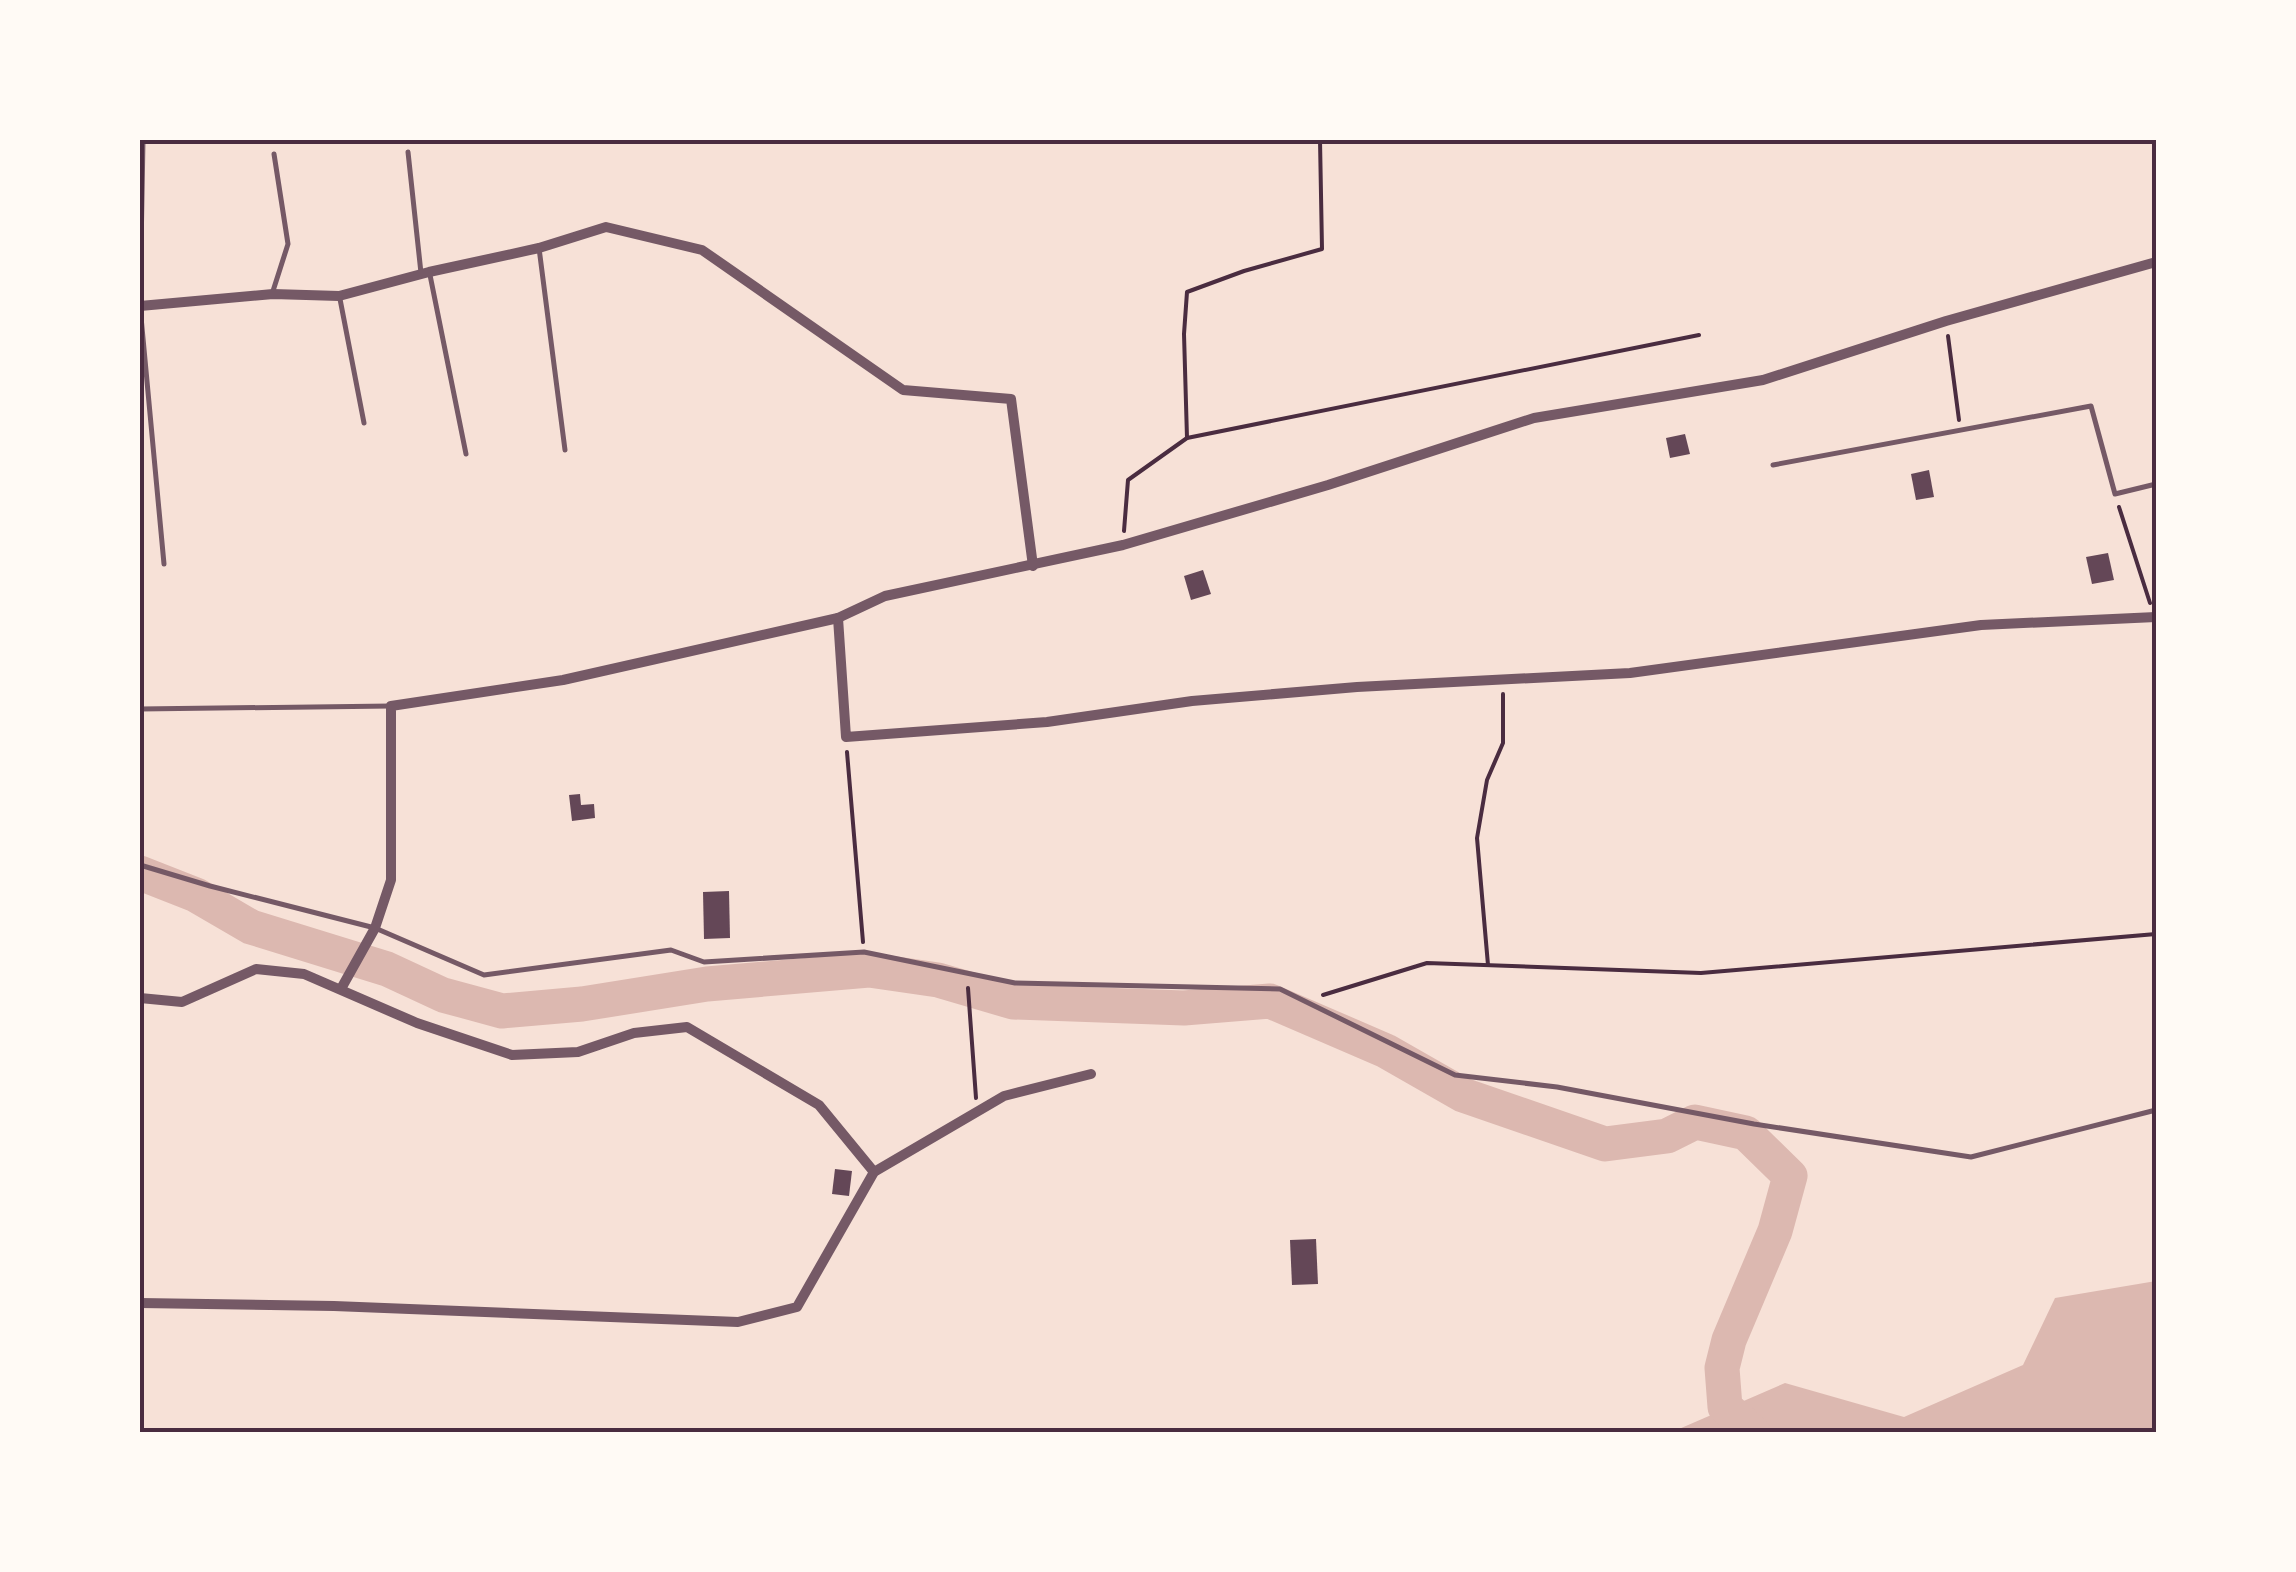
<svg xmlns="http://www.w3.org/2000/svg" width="2296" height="1572" viewBox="0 0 2296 1572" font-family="'Sofia Sans Condensed',sans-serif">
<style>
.water{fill:#dcb8b0}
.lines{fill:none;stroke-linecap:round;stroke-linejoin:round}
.river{stroke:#dcb8b0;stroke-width:35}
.building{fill:#644757}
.path{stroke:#4a2c40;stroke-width:4}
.service{stroke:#755966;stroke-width:5}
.minor{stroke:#755966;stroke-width:10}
.neatline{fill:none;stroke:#4a2c40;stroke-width:4}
</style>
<rect width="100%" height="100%" fill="#f7e1d7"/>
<polygon class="water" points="2156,1281 2156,1432 1672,1432 1785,1383 1904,1417 2023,1365 2055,1298"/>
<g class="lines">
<polyline class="river" points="140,873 196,895 251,927 387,969 443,995 502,1011 582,1004 707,984 869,970 938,980 1013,1002 1184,1008 1270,1001 1386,1051 1463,1095 1605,1144 1667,1136 1695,1122 1746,1133 1790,1176 1775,1231 1729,1340 1722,1368 1725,1407 1753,1432"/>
</g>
<g class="building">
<polygon points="1685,434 1690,454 1670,458 1666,438"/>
<polygon points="1929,470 1934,497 1916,500 1911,474"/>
<polygon points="2108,553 2114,580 2092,584 2086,557"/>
<polygon points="1203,570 1211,594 1191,600 1184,576"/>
<polygon points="580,794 581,805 594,804 595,818 572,821 569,795"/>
<polygon points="729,891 730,938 704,939 703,892"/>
<polygon points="835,1169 852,1171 849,1196 832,1194"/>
<polygon points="1316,1239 1318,1284 1292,1285 1290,1240"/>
</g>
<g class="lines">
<g class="path">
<polyline points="1948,336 1959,420"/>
<polyline points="1187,438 1184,334 1187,292 1244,271 1322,249 1320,140"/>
<polyline points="2119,507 2150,603"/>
<polyline points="1124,531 1128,480 1187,438 1699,335"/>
<polyline points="847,752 863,942"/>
<polyline points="1488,965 1477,838 1487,780 1503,743 1503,694"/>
<polyline points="968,988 976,1098"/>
<polyline points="1323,995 1427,963 1701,973 2156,934"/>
</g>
<g class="service">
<polyline points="408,152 421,273"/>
<polyline points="539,248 565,450"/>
<polyline points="430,275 466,454"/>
<polyline points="273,291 288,244 274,154"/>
<polyline points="340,299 364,423"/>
<polyline points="140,305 143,140"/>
<polyline points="140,306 164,564"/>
<polyline points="1773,465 2091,406 2115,494 2156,484"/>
<polyline points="140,709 391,706"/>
<polyline points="140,865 210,886 375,928 484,975 671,950 704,962 864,952 1015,983 1280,989 1455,1075 1557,1087 1754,1124 1971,1157 2156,1110"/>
</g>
<g class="minor">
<polyline points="140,306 273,294 339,296 429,272 539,248 606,227 702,250 903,390 1011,399 1033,566"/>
<polyline points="838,618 846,737 1047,722 1192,701 1357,687 1630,673 1981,625 2156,617"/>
<polyline points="342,987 375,928 391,880 391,706 563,680 838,618 885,596 1123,545 1328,485 1534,418 1763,380 1946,321 2156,262"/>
<polyline points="140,998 182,1002 256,969 304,974 417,1023 512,1055 578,1052 634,1033 687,1027 819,1105 874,1172"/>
<polyline points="140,1303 334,1306 738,1322 797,1307 874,1172 1004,1096 1091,1074"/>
</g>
</g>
<rect width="2296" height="1572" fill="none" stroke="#fffaf5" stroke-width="285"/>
<rect x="142" y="142" width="2012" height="1288" class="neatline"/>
</svg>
